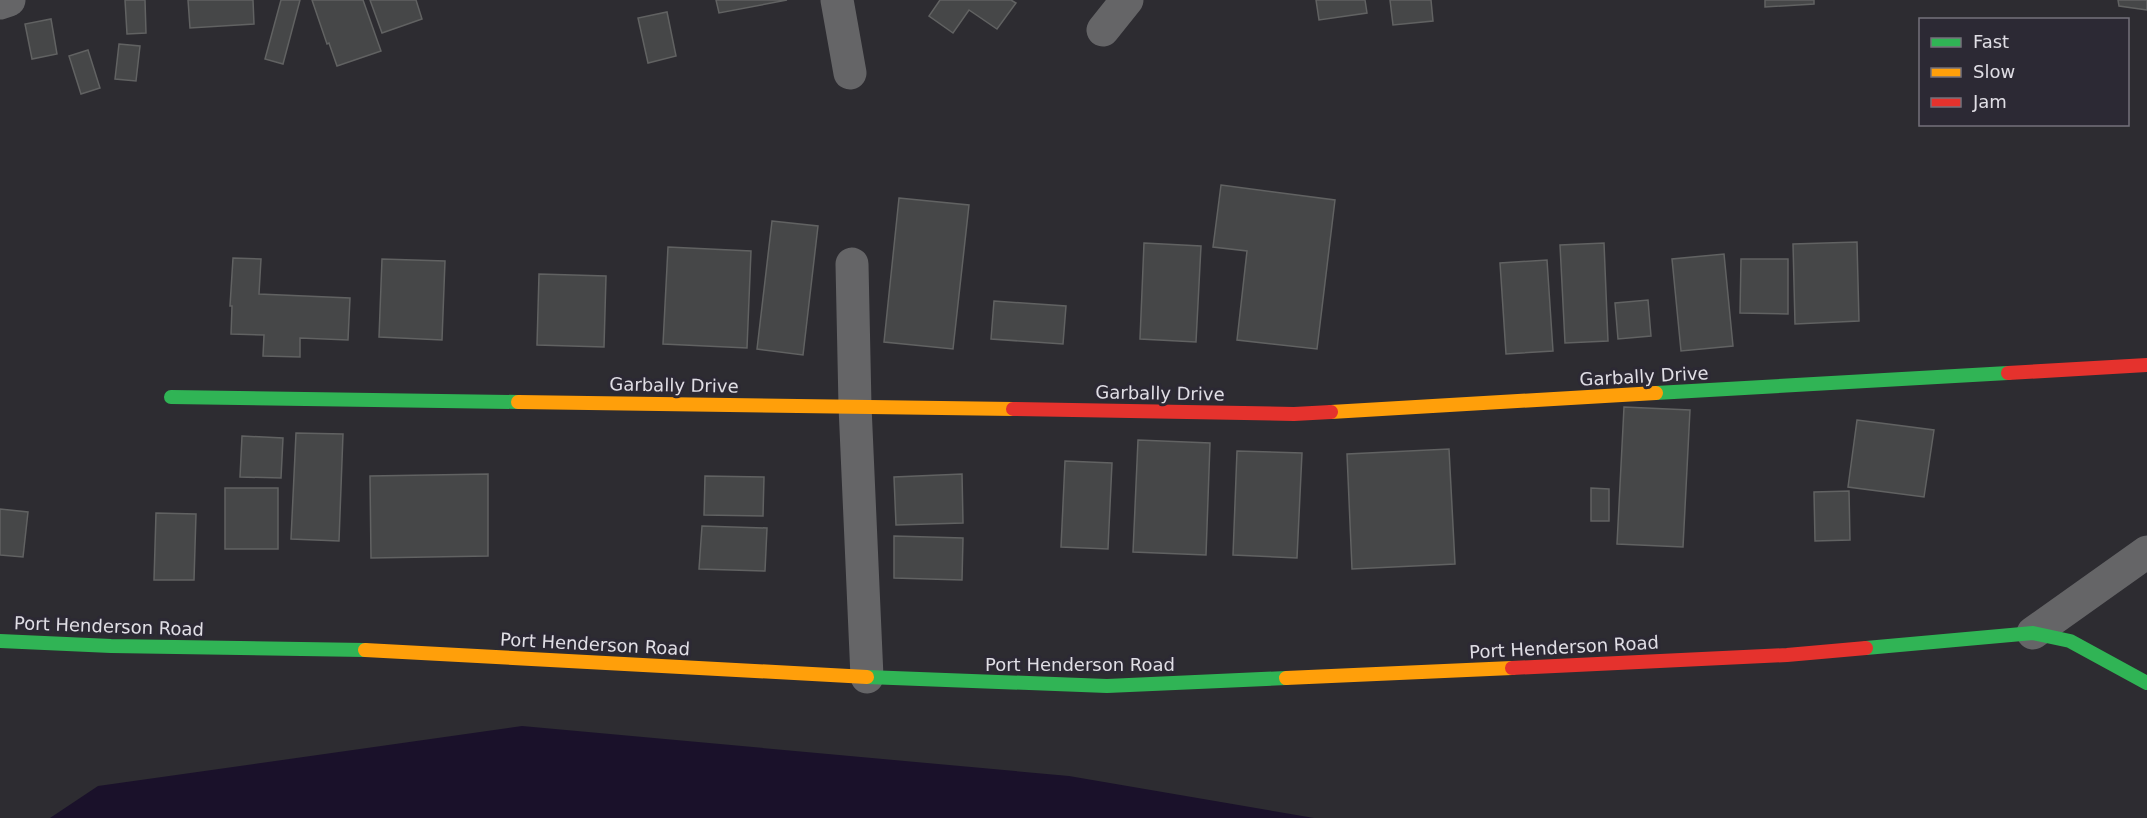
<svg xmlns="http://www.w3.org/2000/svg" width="2147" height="818" viewBox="0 0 2147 818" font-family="'DejaVu Sans',sans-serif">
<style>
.water{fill:#1a112a}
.building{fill:#464748;stroke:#616262;stroke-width:1.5}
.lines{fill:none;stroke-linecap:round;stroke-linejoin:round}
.street{stroke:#656567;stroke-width:33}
.fast{stroke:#30b455;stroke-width:14}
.slow{stroke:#ff9f0a;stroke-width:14}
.jam{stroke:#e5322d;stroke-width:14}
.labels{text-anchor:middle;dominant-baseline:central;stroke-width:6;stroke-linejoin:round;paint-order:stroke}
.street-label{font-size:18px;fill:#e0dee5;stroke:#2c2934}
</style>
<rect width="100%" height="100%" fill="#2d2c31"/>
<polygon class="water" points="522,726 1069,776 1314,818 50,818 98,786"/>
<g class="building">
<polygon points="125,0 145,0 146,33 127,34"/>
<polygon points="188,0 253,0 254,24 190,28"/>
<polygon points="281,0 300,0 283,64 265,59"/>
<polygon points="312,0 363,0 381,51 337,66 329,43 327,44"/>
<polygon points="370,0 416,0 422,19 382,33"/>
<polygon points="716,0 787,0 719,13"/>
<polygon points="940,0 1011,0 1016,3 997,29 969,10 953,33 929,16"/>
<polygon points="1316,0 1365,0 1367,13 1319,20"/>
<polygon points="1390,0 1431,0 1433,21 1393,25"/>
<polygon points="1765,0 1814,0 1814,4 1765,7"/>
<polygon points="2118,0 2147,0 2147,10 2119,6"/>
<polygon points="667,12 676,56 648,63 638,18"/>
<polygon points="51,19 57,54 32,59 25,24"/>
<polygon points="119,44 140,46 136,81 115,79"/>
<polygon points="88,50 100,88 81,94 69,56"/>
<polygon points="1221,185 1335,200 1317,349 1237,340 1247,251 1213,247"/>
<polygon points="899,198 969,205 953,349 884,342"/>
<polygon points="772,221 818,226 803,355 757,349"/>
<polygon points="1857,242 1859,321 1795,324 1793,244"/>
<polygon points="1144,243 1201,246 1196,342 1140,339"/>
<polygon points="1604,243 1608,341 1565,343 1560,245"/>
<polygon points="668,247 751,251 747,348 663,344"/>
<polygon points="1724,254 1733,346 1681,351 1672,259"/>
<polygon points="233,258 261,259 259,294 350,298 348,340 300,338 300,357 263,356 264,335 231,334 232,306 230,306"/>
<polygon points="382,259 445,261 442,340 379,337"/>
<polygon points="1741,259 1788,259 1788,314 1740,313"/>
<polygon points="1547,260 1553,351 1506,354 1500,263"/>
<polygon points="539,274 606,276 604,347 537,345"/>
<polygon points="1648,300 1651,336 1618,339 1615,303"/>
<polygon points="994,301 1066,306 1063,344 991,339"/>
<polygon points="1624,407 1690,410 1683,547 1617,544"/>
<polygon points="1857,420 1934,430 1924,497 1848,487"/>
<polygon points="296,433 343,434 339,541 291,539"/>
<polygon points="242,436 283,438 281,478 240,477"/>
<polygon points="1138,440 1210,443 1206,555 1133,552"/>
<polygon points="1449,449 1455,564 1352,569 1347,454"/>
<polygon points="1237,451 1302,453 1297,558 1233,555"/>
<polygon points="1065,461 1112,463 1108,549 1061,547"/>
<polygon points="488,474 488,556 371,558 370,476"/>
<polygon points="962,474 963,523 896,525 894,477"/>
<polygon points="705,476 764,477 763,516 704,515"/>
<rect x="225" y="488" width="53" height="61"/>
<polygon points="1591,488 1609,489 1609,521 1591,521"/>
<polygon points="1849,491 1850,540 1815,541 1814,492"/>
<polygon points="0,509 28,512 23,557 0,555"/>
<polygon points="156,513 196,514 194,580 154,580"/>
<polygon points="702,526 767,528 765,571 699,569"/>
<polygon points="894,536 963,538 962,580 894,578"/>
</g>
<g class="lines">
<g class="street">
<polyline points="837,0 850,73"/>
<polyline points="0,3 9,0"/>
<polyline points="1103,30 1127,0"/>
<polyline points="852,264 855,406 867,677"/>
<polyline points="2033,633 2147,552"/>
</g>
<g class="fast">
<polyline points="1656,393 2008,373"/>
<polyline points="171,397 518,402"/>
<polyline points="0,641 111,646 365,650"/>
<polyline points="1866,648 2033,633 2070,641 2147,683"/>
<polyline points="867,677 1107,686 1286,678"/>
</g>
<g class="slow">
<polyline points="518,402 1013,409"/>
<polyline points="1331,412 1656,393"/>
<polyline points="365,650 867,677"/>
<polyline points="1286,678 1512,668"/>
</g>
<g class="jam">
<polyline points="2008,373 2147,365"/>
<polyline points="1013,409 1294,414 1331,412"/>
<polyline points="1512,668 1787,655 1866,648"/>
</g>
</g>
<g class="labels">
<g class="street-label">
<text transform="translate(1644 376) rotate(-3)">Garbally Drive</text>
<text transform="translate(674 385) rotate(1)">Garbally Drive</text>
<text transform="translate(1160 393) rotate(1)">Garbally Drive</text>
<text transform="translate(109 626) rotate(2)">Port Henderson Road</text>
<text transform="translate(595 644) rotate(3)">Port Henderson Road</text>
<text transform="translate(1564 647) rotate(-3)">Port Henderson Road</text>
<text x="1080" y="664">Port Henderson Road</text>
</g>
</g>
<rect x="1919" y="18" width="210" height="108" fill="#2c2934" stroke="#74717b" stroke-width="1.5"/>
<rect x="1931" y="38" width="30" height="9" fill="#30b455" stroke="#74717b" stroke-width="1.5"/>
<text x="1973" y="48" font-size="18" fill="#e0dee5">Fast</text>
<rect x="1931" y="68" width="30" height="9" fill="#ff9f0a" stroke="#74717b" stroke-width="1.5"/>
<text x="1973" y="78" font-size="18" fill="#e0dee5">Slow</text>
<rect x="1931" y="98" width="30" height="9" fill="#e5322d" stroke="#74717b" stroke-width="1.5"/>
<text x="1973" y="108" font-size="18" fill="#e0dee5">Jam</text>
</svg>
